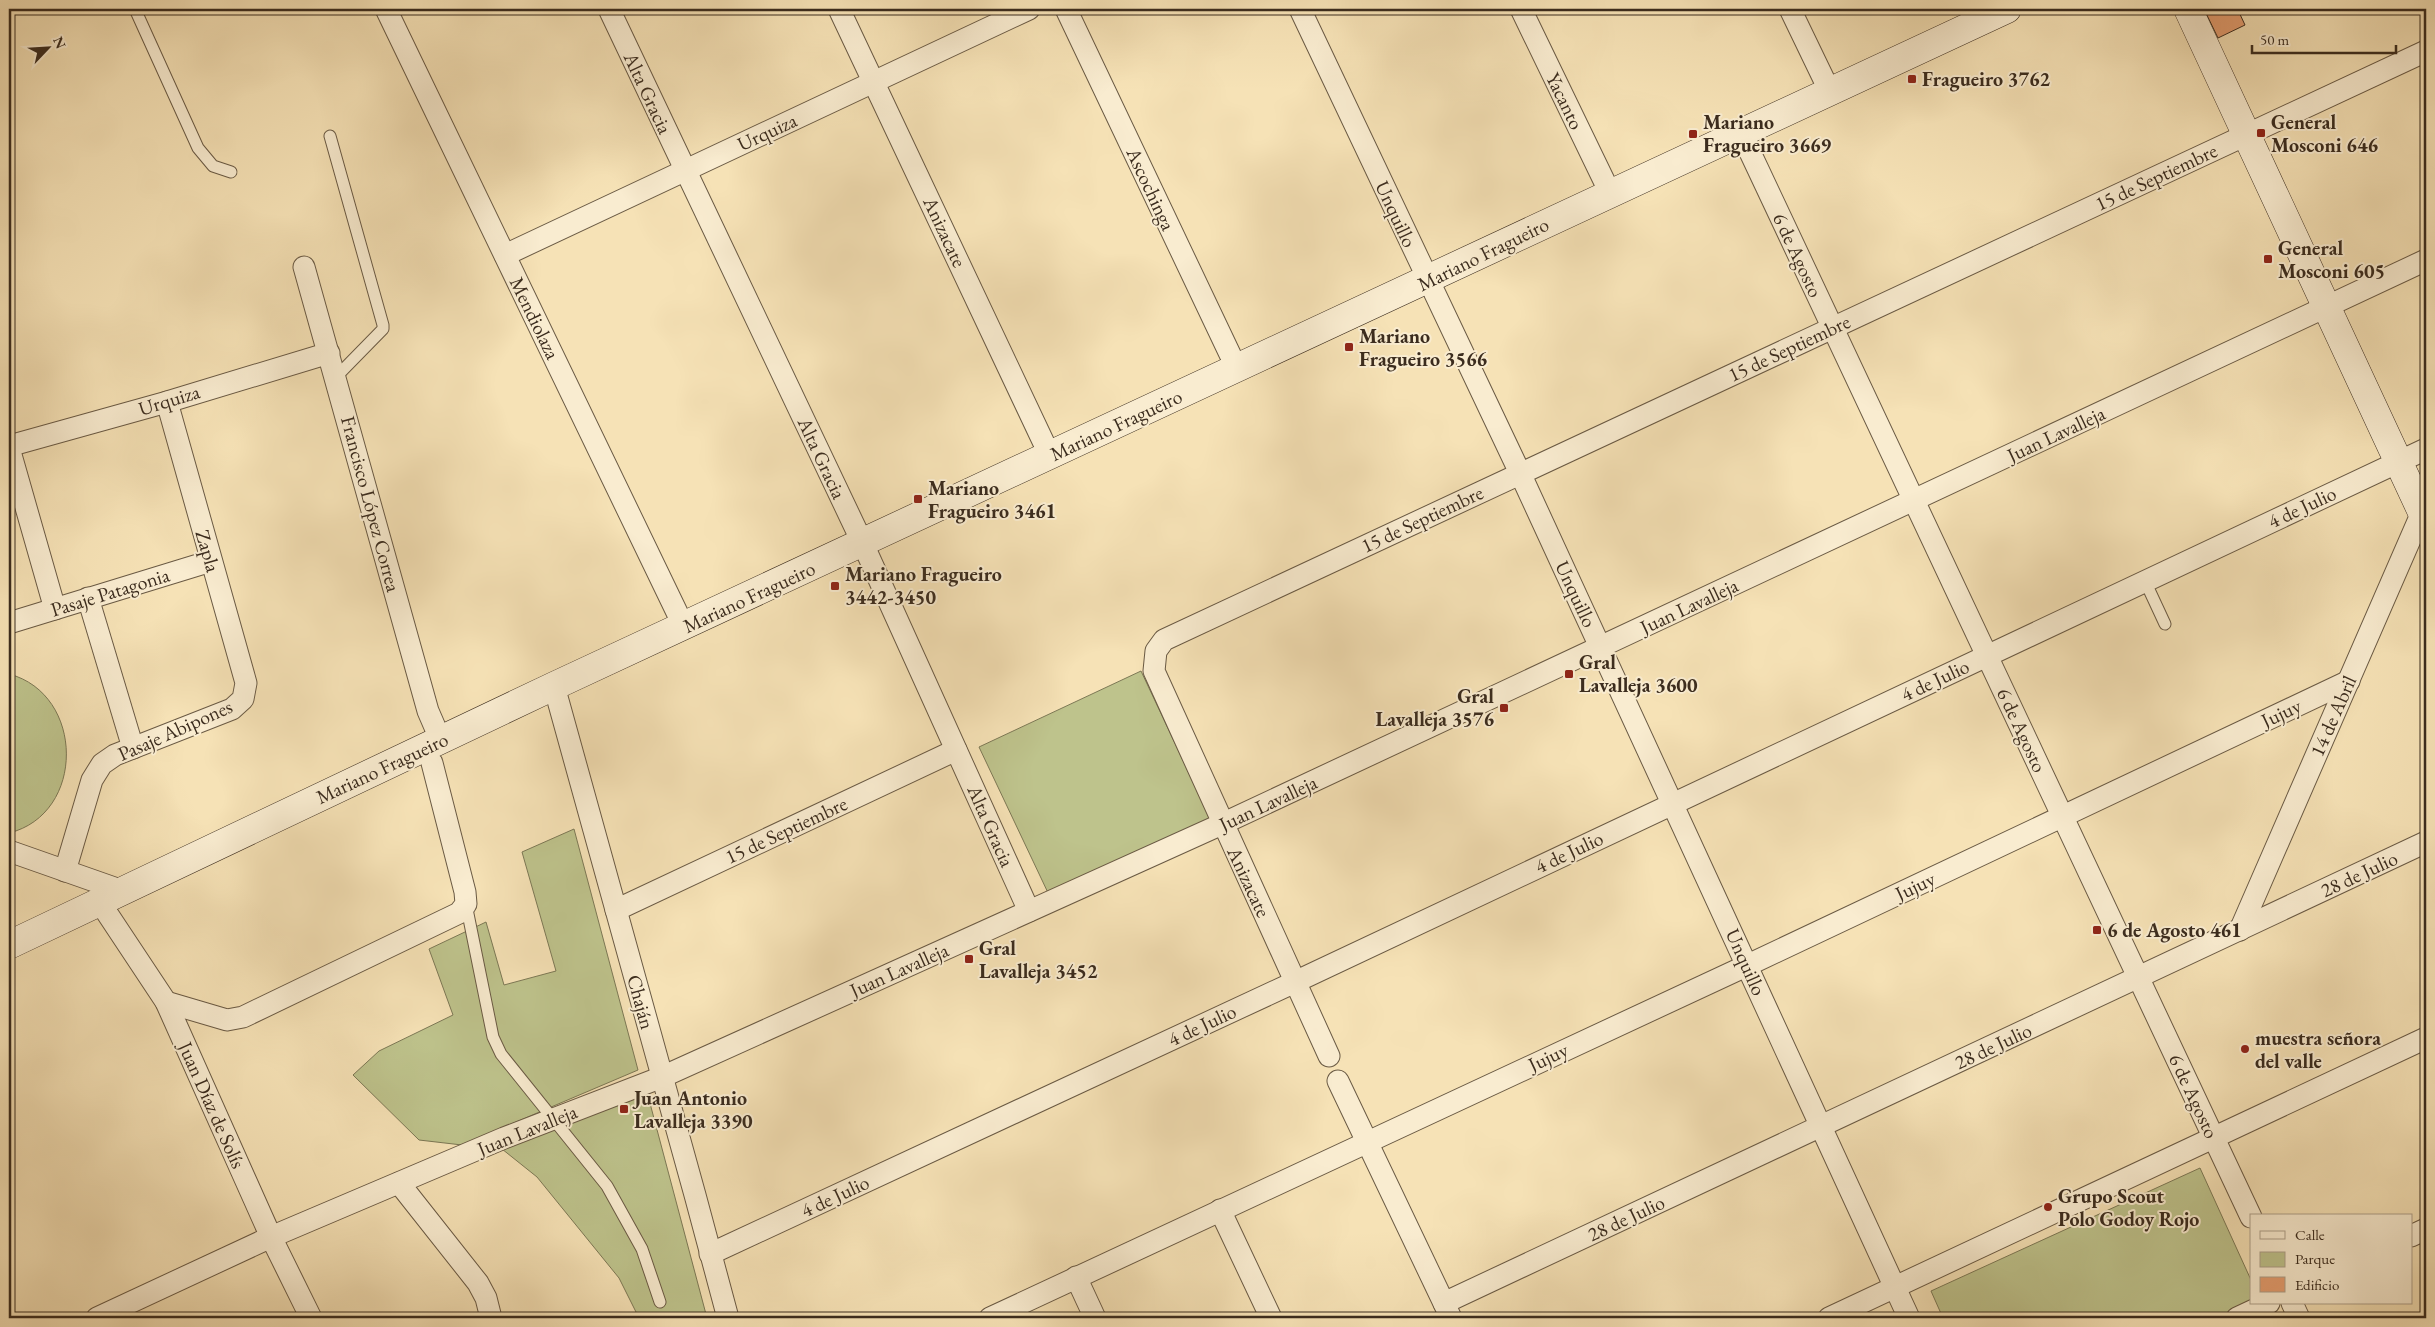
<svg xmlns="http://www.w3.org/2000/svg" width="2435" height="1327" viewBox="0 0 2435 1327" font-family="'EB Garamond',serif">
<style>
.green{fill:#bec38c;stroke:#7c7855}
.building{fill:#e59e70;stroke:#3b2c1e}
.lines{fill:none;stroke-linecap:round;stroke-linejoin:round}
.lane-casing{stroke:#6a5a44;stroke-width:13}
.street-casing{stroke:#6a5a44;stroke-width:23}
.secondary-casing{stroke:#3b2c1e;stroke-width:29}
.lane{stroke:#f9ecd0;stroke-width:11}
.street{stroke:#f9ecd0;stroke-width:21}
.secondary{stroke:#f9ecd0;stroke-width:28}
.poi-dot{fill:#8f2418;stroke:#f9ecd0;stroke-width:2}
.labels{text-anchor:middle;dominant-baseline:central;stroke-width:4;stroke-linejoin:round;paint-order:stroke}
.poi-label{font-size:20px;font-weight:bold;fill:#3b2c1e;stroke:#f9ecd0;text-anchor:start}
.street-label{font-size:20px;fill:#3b2c1e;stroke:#f9ecd0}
</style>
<rect width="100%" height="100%" fill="#f6e2b6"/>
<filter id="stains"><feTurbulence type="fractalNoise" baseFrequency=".004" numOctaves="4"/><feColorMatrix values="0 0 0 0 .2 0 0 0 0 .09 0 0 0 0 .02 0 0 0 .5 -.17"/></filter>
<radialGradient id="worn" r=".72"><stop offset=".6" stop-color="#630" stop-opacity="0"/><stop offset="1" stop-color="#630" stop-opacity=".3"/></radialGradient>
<g class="green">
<polygon points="1141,671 1211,820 1050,897 979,747"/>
<path d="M9,674C85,694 86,814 9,833Z"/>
<polygon points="574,829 638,1070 462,1145 419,1140 353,1075 379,1051 453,1015 429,949 486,922 504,985 556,971 522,852"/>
<polygon points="647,1092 707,1318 639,1318 619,1278 537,1177 502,1149"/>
<polygon points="2200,1168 2251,1280 2251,1302 2216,1318 1943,1318 1931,1291"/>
</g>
<polygon class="building" points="2204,9 2242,9 2238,10 2245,25 2218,38"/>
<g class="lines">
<g class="lane-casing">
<g id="lane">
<polyline points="135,9 198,148 213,166 231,172"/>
<polyline points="330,136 383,325 383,329 336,377"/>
<polyline points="2145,581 2165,624"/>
<polyline points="466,904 493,1037 501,1054 607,1186 642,1249 660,1302"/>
</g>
</g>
<g class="street-casing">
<g id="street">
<polyline points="386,9 684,627"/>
<polyline points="609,9 863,544 1029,911"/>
<polyline points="839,9 1050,456"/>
<polyline points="1066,9 1237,369"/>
<polyline points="1300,9 1520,473 1909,1318"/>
<polyline points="1521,9 1610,193"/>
<polyline points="1790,9 1830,92"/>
<polyline points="1741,133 2251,1217"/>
<polyline points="505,255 1029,9"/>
<polyline points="304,267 428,711 441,741"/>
<polyline points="9,446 167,402 329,353"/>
<polyline points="9,448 55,609"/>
<polyline points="88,598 133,748"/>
<polyline points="9,623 211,561"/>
<polyline points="554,686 695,1195 728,1318"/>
<polyline points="9,851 120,890"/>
<polyline points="65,871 92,780 102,764 115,755 232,709 243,699 246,683 167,402"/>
<polyline points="99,901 166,1002 271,1237 311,1318"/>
<polyline points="616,910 956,750"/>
<polyline points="2240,930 2426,503"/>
<polyline points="166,1002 227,1020 243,1017 459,913 466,904 465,892 432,763"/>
<polyline points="1329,1056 1154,671 1156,651 1164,640 2426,51"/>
<polyline points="1338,1081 1451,1318"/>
<polyline points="399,1183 478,1283 486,1298 491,1318"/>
<polyline points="1220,1210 1271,1318"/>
<polyline points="2411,1236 2426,1229"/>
<polyline points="710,1254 1295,982 2426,449"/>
<polyline points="1076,1277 1095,1318"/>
<polyline points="1444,1303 2426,842"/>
<polyline points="2292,1303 2299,1318"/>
<polyline points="97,1318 271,1237 504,1138 662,1077 1222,824 2426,260"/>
<polyline points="990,1318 1748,965 2349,681"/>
<polyline points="1829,1318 2426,1038"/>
<polyline points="2237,1318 2269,1303"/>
</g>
</g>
<g class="secondary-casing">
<g id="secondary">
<polyline points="2188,9 2426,521"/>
<polyline points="9,945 554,686 2007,9"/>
</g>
</g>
<use href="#lane" class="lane"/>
<use href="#street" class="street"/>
<use href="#secondary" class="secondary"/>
</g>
<g class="poi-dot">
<rect x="1907" y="74" width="10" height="10" rx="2.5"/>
<rect x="2256" y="128" width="10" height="10" rx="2.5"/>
<rect x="1688" y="129" width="10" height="10" rx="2.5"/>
<rect x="2263" y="254" width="10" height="10" rx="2.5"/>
<rect x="1344" y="342" width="10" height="10" rx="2.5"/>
<rect x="913" y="494" width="10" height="10" rx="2.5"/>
<rect x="830" y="581" width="10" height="10" rx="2.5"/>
<rect x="1564" y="669" width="10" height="10" rx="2.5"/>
<rect x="1499" y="703" width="10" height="10" rx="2.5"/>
<rect x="2092" y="925" width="10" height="10" rx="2.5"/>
<rect x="964" y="954" width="10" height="10" rx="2.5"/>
<circle cx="2245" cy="1049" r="5"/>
<rect x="619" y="1104" width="10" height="10" rx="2.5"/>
<circle cx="2048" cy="1207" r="5"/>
</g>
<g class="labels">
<g class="poi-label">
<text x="1922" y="79">Fragueiro 3762</text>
<text x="1703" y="122">Mariano<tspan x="1703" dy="23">Fragueiro 3669</tspan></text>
<text x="2271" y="122">General<tspan x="2271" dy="23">Mosconi 646</tspan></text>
<text x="2278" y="248">General<tspan x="2278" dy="23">Mosconi 605</tspan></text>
<text x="1359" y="336">Mariano<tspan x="1359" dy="23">Fragueiro 3566</tspan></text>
<text x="928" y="488">Mariano<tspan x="928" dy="23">Fragueiro 3461</tspan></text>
<text x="845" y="574">Mariano Fragueiro<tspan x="845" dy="23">3442-3450</tspan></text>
<text x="1579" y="662">Gral<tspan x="1579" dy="23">Lavalleja 3600</tspan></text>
<text x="1494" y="696" text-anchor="end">Gral<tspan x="1494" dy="23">Lavalleja 3576</tspan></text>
<text x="2107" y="930">6 de Agosto 461</text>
<text x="979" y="948">Gral<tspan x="979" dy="23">Lavalleja 3452</tspan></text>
<text x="2255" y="1038">muestra señora<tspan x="2255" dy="23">del valle</tspan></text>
<text x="634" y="1098">Juan Antonio<tspan x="634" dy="23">Lavalleja 3390</tspan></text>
<text x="2058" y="1196">Grupo Scout<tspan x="2058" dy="23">Polo Godoy Rojo</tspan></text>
</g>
<g class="street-label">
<text transform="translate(648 93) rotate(65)">Alta Gracia</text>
<text transform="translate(1565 101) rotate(64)">Yacanto</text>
<text transform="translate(767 132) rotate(-25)">Urquiza</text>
<text transform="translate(2156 177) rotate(-25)">15 de Septiembre</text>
<text transform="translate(1151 189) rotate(65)">Ascochinga</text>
<text transform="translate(1396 214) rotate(65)">Unquillo</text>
<text transform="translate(945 232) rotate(65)">Anizacate</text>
<text transform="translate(1483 254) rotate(-26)">Mariano Fragueiro</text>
<text transform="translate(1798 255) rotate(65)">6 de Agosto</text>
<text transform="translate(535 318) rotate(64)">Mendiolaza</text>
<text transform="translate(1789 348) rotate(-25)">15 de Septiembre</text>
<text transform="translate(169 400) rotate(-17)">Urquiza</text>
<text transform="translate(1116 425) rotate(-25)">Mariano Fragueiro</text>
<text transform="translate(2056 434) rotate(-25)">Juan Lavalleja</text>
<text transform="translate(822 458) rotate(65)">Alta Gracia</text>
<text transform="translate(371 504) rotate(75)">Francisco López Correa</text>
<text transform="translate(2302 507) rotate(-25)">4 de Julio</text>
<text transform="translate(1422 519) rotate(-25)">15 de Septiembre</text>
<text transform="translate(208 551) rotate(74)">Zapla</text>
<text transform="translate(110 592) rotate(-17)">Pasaje Patagonia</text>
<text transform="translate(1576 594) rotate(65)">Unquillo</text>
<text transform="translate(749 597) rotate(-25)">Mariano Fragueiro</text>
<text transform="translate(1689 606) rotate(-25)">Juan Lavalleja</text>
<text transform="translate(1935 680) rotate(-25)">4 de Julio</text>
<text transform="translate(2281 713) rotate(-25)">Jujuy</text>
<text transform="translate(2333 716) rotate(-66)">14 de Abril</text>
<text transform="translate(175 730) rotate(-24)">Pasaje Abipones</text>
<text transform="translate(2022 730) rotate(65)">6 de Agosto</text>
<text transform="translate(382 768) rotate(-25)">Mariano Fragueiro</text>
<text transform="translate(1268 803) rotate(-25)">Juan Lavalleja</text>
<text transform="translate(991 826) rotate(66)">Alta Gracia</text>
<text transform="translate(786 830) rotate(-25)">15 de Septiembre</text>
<text transform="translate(1569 852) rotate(-25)">4 de Julio</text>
<text transform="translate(2359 874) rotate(-25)">28 de Julio</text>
<text transform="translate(1249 882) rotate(65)">Anizacate</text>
<text transform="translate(1915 886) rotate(-25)">Jujuy</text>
<text transform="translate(1746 962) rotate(66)">Unquillo</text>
<text transform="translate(899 970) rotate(-24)">Juan Lavalleja</text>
<text transform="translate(641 1002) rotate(75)">Chaján</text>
<text transform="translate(1202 1025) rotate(-25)">4 de Julio</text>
<text transform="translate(1993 1046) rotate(-25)">28 de Julio</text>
<text transform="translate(1548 1057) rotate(-25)">Jujuy</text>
<text transform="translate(2194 1096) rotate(65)">6 de Agosto</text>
<text transform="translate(212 1105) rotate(66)">Juan Díaz de Solís</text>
<text transform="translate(527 1130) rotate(-22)">Juan Lavalleja</text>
<text transform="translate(835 1196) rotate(-25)">4 de Julio</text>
<text transform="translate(1626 1218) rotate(-25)">28 de Julio</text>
</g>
</g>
<rect width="2435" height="1327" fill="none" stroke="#f6e2b6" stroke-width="30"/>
<rect x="10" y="10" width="2415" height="1307" fill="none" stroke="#3b2c1e" stroke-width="2.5"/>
<rect x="15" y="15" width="2405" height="1297" fill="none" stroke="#3b2c1e"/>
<rect x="2250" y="1214" width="162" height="90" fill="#f9ecd0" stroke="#ad9f89"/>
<rect x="2260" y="1231" width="25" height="8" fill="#f9ecd0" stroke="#ad9f89"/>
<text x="2295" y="1240" font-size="15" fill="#3b2c1e">Calle</text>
<rect x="2260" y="1252" width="25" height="15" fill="#bec38c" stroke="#ad9f89"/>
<text x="2295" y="1264" font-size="15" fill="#3b2c1e">Parque</text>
<rect x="2260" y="1277" width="25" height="15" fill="#e59e70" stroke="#ad9f89"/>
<text x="2295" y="1290" font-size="15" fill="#3b2c1e">Edificio</text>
<g transform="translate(48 48) rotate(65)" stroke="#f9ecd0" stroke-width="4" paint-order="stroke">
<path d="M0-4L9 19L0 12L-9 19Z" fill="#3b2c1e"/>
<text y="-8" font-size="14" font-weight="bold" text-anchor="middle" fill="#3b2c1e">N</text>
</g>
<path d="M2252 45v8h144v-8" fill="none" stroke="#3b2c1e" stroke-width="2.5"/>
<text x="2260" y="45" font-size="15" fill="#3b2c1e" stroke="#f9ecd0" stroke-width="4" paint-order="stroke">50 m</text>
<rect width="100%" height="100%" filter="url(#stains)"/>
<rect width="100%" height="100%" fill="url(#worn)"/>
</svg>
